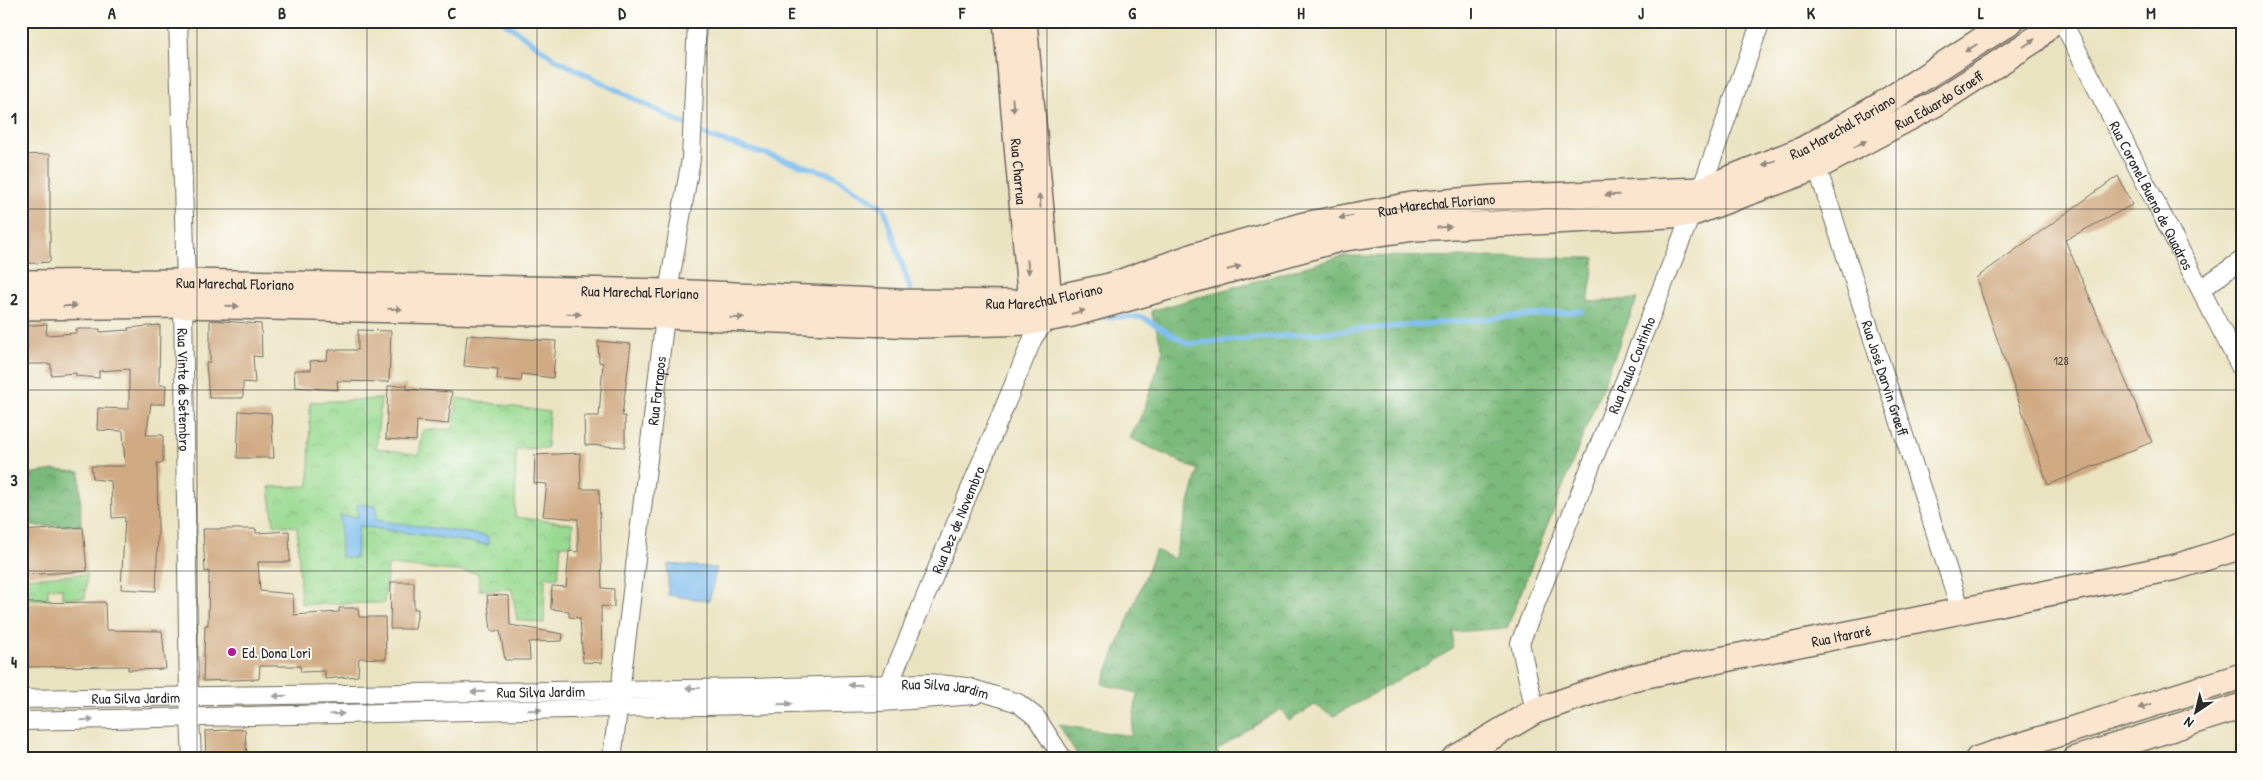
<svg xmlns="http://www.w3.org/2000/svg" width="2263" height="780" viewBox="0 0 2263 780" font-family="'Patrick Hand',sans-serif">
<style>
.forest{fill:url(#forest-crowns);stroke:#527253}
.park{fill:url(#park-crowns);stroke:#62825e}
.water{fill:#79bbee;stroke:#52738c}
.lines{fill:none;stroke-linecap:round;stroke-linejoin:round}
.stream{stroke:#79bbee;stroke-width:5.5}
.building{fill:#d0aa83}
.street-casing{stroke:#6e6b60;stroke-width:20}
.secondary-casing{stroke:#6e6b60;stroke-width:28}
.street{stroke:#fff;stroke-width:18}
.secondary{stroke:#fbe5cf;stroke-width:25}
.oneway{fill:#93887d}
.oneway2{fill:#a0a0a0}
.grid{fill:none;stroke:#2b2b2b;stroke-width:1;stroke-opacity:0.55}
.poi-dot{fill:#b5179e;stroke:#fdfcf7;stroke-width:2}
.labels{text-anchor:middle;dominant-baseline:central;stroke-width:4;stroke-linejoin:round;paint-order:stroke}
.number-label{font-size:12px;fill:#544b41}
.street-label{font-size:15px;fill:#2b2b2b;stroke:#fdfcf7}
.poi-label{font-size:15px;fill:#2b2b2b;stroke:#fdfcf7;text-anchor:start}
.neatline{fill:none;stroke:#2b2b2b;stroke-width:2}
.grid-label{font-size:16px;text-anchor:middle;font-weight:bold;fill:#2b2b2b}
</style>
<defs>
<pattern id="forest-crowns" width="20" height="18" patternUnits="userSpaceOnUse" patternTransform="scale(1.25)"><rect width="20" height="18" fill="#7aba7b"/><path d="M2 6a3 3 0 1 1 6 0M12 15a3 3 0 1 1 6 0" fill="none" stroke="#649765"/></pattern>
<pattern id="park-crowns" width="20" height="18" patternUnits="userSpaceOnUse" patternTransform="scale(1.25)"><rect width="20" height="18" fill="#99da91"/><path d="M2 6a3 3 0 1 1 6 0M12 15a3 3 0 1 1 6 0" fill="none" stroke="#84bb7d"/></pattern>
</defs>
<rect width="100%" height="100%" fill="#fdfcf7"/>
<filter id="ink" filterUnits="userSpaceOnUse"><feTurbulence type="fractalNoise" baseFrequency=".02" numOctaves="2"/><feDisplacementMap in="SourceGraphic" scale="10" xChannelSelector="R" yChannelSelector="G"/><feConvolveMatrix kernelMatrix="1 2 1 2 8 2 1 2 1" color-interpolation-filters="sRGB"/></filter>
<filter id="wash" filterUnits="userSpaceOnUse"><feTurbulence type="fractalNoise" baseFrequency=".0096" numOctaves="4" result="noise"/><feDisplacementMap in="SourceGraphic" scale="20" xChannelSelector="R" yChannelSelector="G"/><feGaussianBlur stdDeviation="1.12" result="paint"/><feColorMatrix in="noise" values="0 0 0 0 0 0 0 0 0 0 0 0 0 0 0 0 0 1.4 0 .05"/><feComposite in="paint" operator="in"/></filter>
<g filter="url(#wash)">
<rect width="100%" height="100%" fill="#eae3c1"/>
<g class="forest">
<polygon points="1343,256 1595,258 1588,302 1637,299 1507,628 1453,632 1453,649 1334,716 1315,705 1289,721 1281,709 1217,750 1222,759 1080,759 1059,725 1131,736 1137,693 1102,684 1156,550 1174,559 1198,470 1130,438 1144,410 1163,351 1151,311"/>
<polygon points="54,470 80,472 81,526 21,526 21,475"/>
</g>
<g class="park">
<polygon points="457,398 549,412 547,448 516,449 515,517 573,524 571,545 561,545 558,578 545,576 544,623 517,620 512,589 479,590 478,573 388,565 384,603 301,604 297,527 274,525 269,487 309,486 310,402 381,399 376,448 419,455 423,430 453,429"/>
<polygon points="87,574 85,598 62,598 62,588 48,588 48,599 22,600 22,578"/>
</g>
<g class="water">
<polygon points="357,504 376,506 376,520 487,536 489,545 359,526 356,558 341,557 340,516 358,517"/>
<polygon points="668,564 717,568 709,601 668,595"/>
</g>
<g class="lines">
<g class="stream">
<polyline points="503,21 555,59 710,137 833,175 884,208 912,295"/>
<polyline points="1100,317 1142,317 1188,344 1582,311"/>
</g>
</g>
<g id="blocks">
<g class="building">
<polygon points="50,154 50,262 21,264 21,155"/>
<polygon points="2118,176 2132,205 2065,240 2152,442 2048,485 1976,278"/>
<polygon points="210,320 261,324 262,357 253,356 255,383 243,382 243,398 209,398 206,363 210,362"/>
<polygon points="47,324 46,335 76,333 76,329 100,329 100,332 129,330 128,328 160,325 159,385 166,385 165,404 151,404 146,435 163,435 163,463 157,463 158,530 156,591 121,589 125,517 112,518 111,481 93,479 91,466 125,466 123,431 97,430 98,408 129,409 129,369 99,371 99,378 76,376 76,373 51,375 51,364 26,364 27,344 21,342 21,326"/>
<polygon points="358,330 391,331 389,382 337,381 338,390 295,387 294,370 311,370 310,361 327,360 328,350 358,350"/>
<polygon points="467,335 556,341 553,378 522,374 521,381 497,379 498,369 464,366"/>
<polygon points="598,341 631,344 622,416 625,416 625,447 585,445 584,416 599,416 603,363 599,362"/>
<polygon points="407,385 407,389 452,392 448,424 417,421 416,441 386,439 388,386"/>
<polygon points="239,411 271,413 274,458 237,458"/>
<polygon points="580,453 581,489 599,489 602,588 614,589 614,607 601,606 602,663 583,662 580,618 569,617 569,611 551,609 552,586 566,587 569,551 578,552 578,519 543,516 547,484 534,483 535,455"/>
<polygon points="83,527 87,571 24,575 21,531"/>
<polygon points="203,529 256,529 256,533 289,531 290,562 258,562 260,591 293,594 294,615 339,612 339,608 358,608 359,617 385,617 386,659 359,658 358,676 325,679 325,671 301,672 300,666 260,666 259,679 203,681 205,625 208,625 209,571 205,572"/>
<polygon points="391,582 414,582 414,609 418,609 415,629 390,629"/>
<polygon points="487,595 509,596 510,625 563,634 562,641 529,642 530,660 505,660 500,631 491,631"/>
<polygon points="105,602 106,630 162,631 166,669 128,670 128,666 21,667 21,603"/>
<polygon points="245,729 247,759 206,759 205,731"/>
</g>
</g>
</g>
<g filter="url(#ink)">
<use href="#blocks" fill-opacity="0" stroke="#6e6b60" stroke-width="1"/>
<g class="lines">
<g class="street-casing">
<g id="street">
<path id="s1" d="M178,21L186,282L183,305L189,697L192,759"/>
<path id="s2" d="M2062,21L2242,370"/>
<path id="s3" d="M1811,159L1817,167L1961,611"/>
<polyline points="2201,289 2242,260"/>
<path id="s4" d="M885,694L1033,338L1047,319"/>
<path id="s5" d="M21,699L751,688L928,683L967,687L1018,703L1036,717L1063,759"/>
<path id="s6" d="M1535,711L1520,643L1701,190L1761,21"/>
<polyline points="21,721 883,702 975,695"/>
<path id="s7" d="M612,759L668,292L691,159L697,21"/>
</g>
</g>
<g class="secondary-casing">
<g id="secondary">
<path id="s8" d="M1006,21L1031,303L1030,320"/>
<polyline points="1024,21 1049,300 1047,317"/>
<path id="s9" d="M21,283L186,282L668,292L899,302L1031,303L1110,286L1197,255L1304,225L1412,205L1494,198L1701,190L1804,149L1881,105L2011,21"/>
<path id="s10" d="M21,307L183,305L667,316L920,325L1030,322L1072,314L1339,239L1415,228L1690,214L1817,167L1935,104L2034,40L2053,21"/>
<path id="s11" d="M1454,759L1535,711L1632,678L2176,567L2242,546"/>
<polyline points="1978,759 2242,676"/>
<polyline points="2076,759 2242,706"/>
</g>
</g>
<use href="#street" class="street"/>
<use href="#secondary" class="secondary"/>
</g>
<defs><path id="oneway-solid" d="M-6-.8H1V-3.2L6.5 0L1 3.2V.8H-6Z" transform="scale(1.25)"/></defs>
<g class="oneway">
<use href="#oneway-solid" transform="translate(2029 43) rotate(-35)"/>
<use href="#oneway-solid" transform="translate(1971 48) rotate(148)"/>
<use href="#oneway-solid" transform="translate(1013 105) rotate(85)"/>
<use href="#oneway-solid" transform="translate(1860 144) rotate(-28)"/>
<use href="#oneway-solid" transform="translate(1769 163) rotate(158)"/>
<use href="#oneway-solid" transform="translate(1612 195) rotate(178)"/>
<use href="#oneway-solid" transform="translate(1040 201) rotate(-95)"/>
<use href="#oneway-solid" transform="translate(1346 217) rotate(170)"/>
<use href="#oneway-solid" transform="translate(1444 227) rotate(-3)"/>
<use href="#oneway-solid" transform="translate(1028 267) rotate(85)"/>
<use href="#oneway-solid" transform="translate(1234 268) rotate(-16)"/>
<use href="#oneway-solid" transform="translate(70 306) rotate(-1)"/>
<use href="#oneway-solid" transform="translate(232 306) rotate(1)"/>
<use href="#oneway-solid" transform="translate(395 309) rotate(1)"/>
<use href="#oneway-solid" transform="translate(1078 312) rotate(-15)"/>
<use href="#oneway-solid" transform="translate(574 314) rotate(1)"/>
<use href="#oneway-solid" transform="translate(737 318) rotate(2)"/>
<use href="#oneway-solid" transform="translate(2145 706) rotate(163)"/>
</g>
<g class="oneway2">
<use href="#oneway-solid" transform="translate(855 685) rotate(178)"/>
<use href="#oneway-solid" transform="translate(693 688) rotate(180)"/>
<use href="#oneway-solid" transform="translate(478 692) rotate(179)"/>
<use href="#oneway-solid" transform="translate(280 696) rotate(179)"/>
<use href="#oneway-solid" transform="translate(785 704) rotate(-1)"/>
<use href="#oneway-solid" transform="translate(535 710) rotate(-1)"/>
<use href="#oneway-solid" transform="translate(337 714) rotate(-1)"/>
<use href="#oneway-solid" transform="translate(87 720) rotate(-1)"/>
</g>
</g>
<path class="grid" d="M197,21V759M367,21V759M537,21V759M707,21V759M877,21V759M1047,21V759M1216,21V759M1386,21V759M1556,21V759M1726,21V759M1896,21V759M2066,21V759M21,209H2242M21,390H2242M21,571H2242"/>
<circle class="poi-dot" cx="232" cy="652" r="5"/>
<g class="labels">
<g class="number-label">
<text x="2061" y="360">128</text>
</g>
<g class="street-label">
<text stroke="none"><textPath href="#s10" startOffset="1956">Rua Eduardo Graeff</textPath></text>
<text stroke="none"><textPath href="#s9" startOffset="1849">Rua Marechal Floriano</textPath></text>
<text stroke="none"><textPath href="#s8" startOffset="151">Rua Charrua</textPath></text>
<text stroke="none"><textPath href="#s2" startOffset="196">Rua Coronel Bueno de Quadros</textPath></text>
<text stroke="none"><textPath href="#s9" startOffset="1429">Rua Marechal Floriano</textPath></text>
<text stroke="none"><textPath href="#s9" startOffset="214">Rua Marechal Floriano</textPath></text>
<text stroke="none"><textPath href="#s9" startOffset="619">Rua Marechal Floriano</textPath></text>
<text stroke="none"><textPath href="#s9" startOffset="1024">Rua Marechal Floriano</textPath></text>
<text stroke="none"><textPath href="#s6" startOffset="369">Rua Paulo Coutinho</textPath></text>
<text stroke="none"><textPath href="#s3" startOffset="232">Rua José Darvin Graeff</textPath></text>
<text stroke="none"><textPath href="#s1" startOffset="369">Rua Vinte de Setembro</textPath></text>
<text stroke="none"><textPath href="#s7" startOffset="371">Rua Farrapos</textPath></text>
<text stroke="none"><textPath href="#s4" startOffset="189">Rua Dez de Novembro</textPath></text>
<text stroke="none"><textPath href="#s11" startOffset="410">Rua Itararé</textPath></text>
<text stroke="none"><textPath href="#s5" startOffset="925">Rua Silva Jardim</textPath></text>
<text stroke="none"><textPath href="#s5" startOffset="520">Rua Silva Jardim</textPath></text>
<text stroke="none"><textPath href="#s5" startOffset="115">Rua Silva Jardim</textPath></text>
</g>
<g class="poi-label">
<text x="242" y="652">Ed. Dona Lori</text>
</g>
</g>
<rect width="2263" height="780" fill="none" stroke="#fdfcf7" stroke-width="55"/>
<g transform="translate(2196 712) rotate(215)" stroke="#fdfcf7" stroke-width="4" paint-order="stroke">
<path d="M0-4L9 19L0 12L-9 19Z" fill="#2b2b2b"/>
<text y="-8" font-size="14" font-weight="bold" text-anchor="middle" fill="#2b2b2b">N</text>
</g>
<rect x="28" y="28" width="2208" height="724" class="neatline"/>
<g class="grid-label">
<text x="112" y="19">A</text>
<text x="282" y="19">B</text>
<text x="452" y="19">C</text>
<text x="622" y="19">D</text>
<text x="792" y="19">E</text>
<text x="962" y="19">F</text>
<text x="1132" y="19">G</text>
<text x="1301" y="19">H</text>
<text x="1471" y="19">I</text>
<text x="1641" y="19">J</text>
<text x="1811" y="19">K</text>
<text x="1981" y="19">L</text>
<text x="2151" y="19">M</text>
<text x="14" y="124">1</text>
<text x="14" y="305">2</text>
<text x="14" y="486">3</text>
<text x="14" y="668">4</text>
</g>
</svg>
